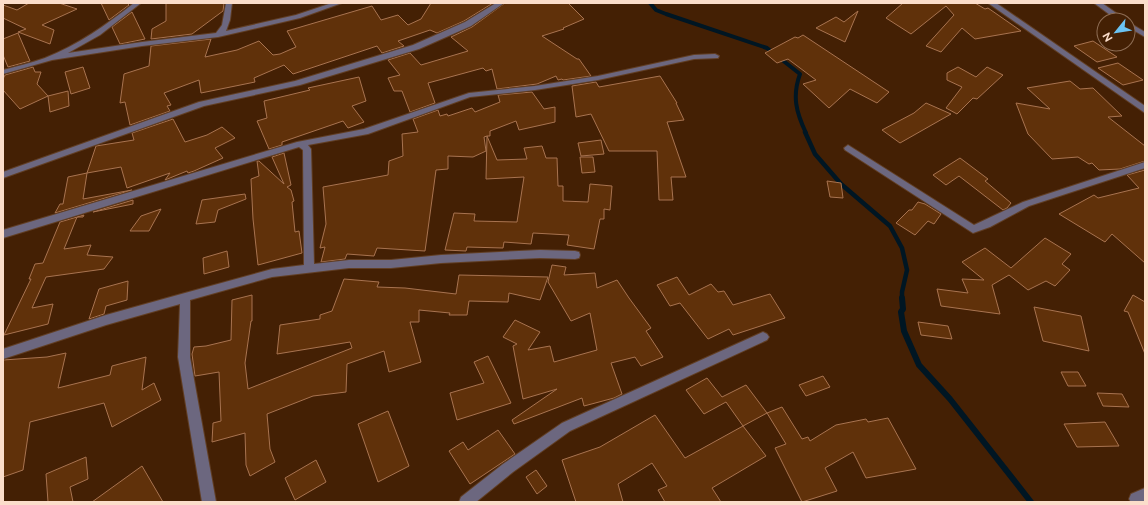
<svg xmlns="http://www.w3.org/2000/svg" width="1148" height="505" viewBox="0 0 1148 505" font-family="Raleway,sans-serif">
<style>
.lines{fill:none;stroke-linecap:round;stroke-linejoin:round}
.stream-far2{stroke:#001623;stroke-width:4}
.stream-far1{stroke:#001623;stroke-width:4.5}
.stream{stroke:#001623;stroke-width:6}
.building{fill:#60310a;stroke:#a87350}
.street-casing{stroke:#613e24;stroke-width:2}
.street{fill:#6c677f;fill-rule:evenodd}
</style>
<rect width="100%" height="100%" fill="#442004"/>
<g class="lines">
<path class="stream-far2" d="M650,3L656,10L666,14L767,48L800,74C792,96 796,112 806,133"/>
<polyline class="stream-far1" points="805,132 815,154 841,184 890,226 902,248 907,270 902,292 902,299"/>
<polyline class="stream" points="902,298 903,309 901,312 904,331 919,365 950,399 1031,502"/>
</g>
<g class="building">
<polygon points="29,3 59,3 77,9 42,25 54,30 50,44 18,32 26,29 3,18 3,5 17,10"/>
<polygon points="101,3 127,3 129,5 109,20"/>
<polygon points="166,3 224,3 223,11 192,34 151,39 152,29 166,21"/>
<polygon points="431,3 493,3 464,21 437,33 430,30 398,41 404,46 382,53 377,46 293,74 284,65 254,78 255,82 201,93 199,80 164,93 171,105 167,106 170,111 130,125 125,102 120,103 124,74 149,66 151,46 211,39 205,57 237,50 259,41 273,55 280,54 296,47 287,31 372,6 381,20 398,15 408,25 421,19"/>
<polygon points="505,3 568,3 584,19 563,28 564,29 542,36 577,59 579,59 591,76 563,80 562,79 558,80 556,76 537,84 497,89 492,69 486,71 483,68 428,83 435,103 410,112 402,91 394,91 388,78 400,75 388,60 410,53 421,65 468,51 451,37 472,27"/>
<polygon points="903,3 975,3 985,9 988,8 1021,31 975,39 962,28 941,52 926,46 954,15 946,6 911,34 886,18"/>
<polygon points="858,11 845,42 816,28 836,17 844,22"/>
<polygon points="132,12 145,39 120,44 112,27"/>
<polygon points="18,33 30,61 8,67 3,55 3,39"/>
<polygon points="803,35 889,92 877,103 850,89 829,108 803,84 816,80 788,59 777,63 765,53 795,37 798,38"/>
<polygon points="1093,41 1117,57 1097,62 1074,46"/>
<polygon points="1118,63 1143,80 1123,85 1098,68"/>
<polygon points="33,67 35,72 41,72 37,84 48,96 20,109 3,90 3,79 5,75"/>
<polygon points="83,67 90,88 71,94 65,72"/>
<polygon points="958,67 976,77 987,67 1003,75 977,99 973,98 957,114 946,108 962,87 947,80 947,73"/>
<polygon points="660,76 677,103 676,103 684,120 667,122 686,177 671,177 673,200 659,200 657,151 609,151 591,114 576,117 572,86 596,82 599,87"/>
<polygon points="359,77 366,101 352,106 364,122 348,128 343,121 282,142 282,145 269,149 257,121 267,118 264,101 310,90 308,88"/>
<polygon points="1070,81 1080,89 1093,88 1122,116 1108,117 1145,146 1145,161 1120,169 1099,170 1092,163 1089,164 1078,157 1052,159 1028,134 1016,103 1050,109 1027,88"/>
<polygon points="68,91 69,106 50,112 48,96"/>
<polygon points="532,92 544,109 555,107 555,122 519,130 516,121 490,131 490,136 487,136 497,160 527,159 524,148 542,146 546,158 557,158 558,186 563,186 563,201 588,202 590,184 612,186 610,210 604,209 604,219 600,219 594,249 567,245 569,235 533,233 531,244 504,242 503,248 467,247 466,251 445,250 454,213 475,214 474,221 517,222 524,177 486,179 487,136 484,137 486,151 473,157 448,156 448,169 436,170 425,251 377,248 374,256 347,254 345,259 321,262 325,247 320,248 326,224 323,187 388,175 389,161 403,156 402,134 418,132 413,119 438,110 440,116 447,114 448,116 472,108 475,112 500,102 498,95"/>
<polygon points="926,103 951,114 900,143 882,130 914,113"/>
<polygon points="173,119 185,142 207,135 222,127 235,138 215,148 223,158 194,171 188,173 187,171 165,180 170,173 127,188 121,167 87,173 96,146 134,140 132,133"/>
<polygon points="601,140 604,154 581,156 578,143"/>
<polygon points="284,153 291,185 287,187 291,190 294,201 292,202 295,232 299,231 302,253 258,265 253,219 251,179 259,176 257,161 259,161 284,184 272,157"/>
<polygon points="580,157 593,157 595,172 582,173"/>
<polygon points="960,158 988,179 985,181 1011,203 1007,208 1003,210 959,176 946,185 933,175"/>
<polygon points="1145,170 1145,263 1112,234 1105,242 1059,214 1094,195 1098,198 1139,188 1127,175"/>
<polygon points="87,173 83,199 132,190 55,213 60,204 63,204 68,177"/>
<polygon points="827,181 841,183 843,198 830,197"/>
<polygon points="245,194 246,199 218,210 215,222 196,224 202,200"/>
<polygon points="133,200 133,204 93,212"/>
<polygon points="918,202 925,204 941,214 934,224 928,221 915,235 896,223 909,210 912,210"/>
<polygon points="161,209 149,231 130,231 141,216"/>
<polygon points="84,215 83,217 77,217 64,249 91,245 87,255 113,257 104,269 46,277 32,308 53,304 48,324 4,335 31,279 29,279 35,264 43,263 60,222"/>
<polygon points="1045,238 1071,254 1062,264 1070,270 1055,286 1046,281 1028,290 1009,275 992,285 1000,314 941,306 937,289 968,293 962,279 984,280 962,262 985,248 1011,268"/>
<polygon points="227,251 229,267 204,274 203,258"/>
<polygon points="552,265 566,267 564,275 595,273 597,288 617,280 629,298 651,328 646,331 663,357 641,366 635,357 611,363 622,394 614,398 584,406 582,398 514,424 512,420 557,389 523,399 513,346 517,344 503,337 515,320 540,332 528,350 550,346 554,362 597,350 590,313 571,321 548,282"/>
<polygon points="459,275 548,277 540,300 509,293 508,302 469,301 467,315 449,315 450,313 419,310 419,322 410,322 421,362 389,372 384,351 347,364 346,392 313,396 267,414 270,449 275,462 250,476 246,465 245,433 212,442 213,423 221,421 219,372 195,376 192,354 194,347 206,346 231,340 232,300 252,295 252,321 251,321 245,363 248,389 352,348 350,342 277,354 280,325 320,319 320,315 332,311 344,279 379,282 377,287 405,288 456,294"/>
<polygon points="677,277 689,295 711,284 718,292 724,291 733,305 770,294 785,318 733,335 729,329 708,339 680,303 670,306 657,285"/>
<polygon points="128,281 127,300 106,306 104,314 89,319 99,289"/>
<polygon points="1133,295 1145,302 1145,354 1128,312 1124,311"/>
<polygon points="1034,307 1081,316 1089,351 1043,341"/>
<polygon points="918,322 948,326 952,339 921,335"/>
<polygon points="66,353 58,388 110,375 112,366 146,357 142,390 154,383 161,400 112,427 104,403 30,422 23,470 3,477 3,360 47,357"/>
<polygon points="488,356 511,403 457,420 450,393 484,383 474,362"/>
<polygon points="1061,372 1078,372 1086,386 1068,386"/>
<polygon points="823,376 830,387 806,396 799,385"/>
<polygon points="707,378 722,397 746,385 767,413 743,426 726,402 704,414 686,390"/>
<polygon points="1097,393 1122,394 1129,407 1103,406"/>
<polygon points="782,407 802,439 808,437 810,441 836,425 866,419 868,422 888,418 916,469 866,478 853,452 825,468 837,491 802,502 775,448 786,444 767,413"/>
<polygon points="388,411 409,466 378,482 358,424"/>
<polygon points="655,415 685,458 743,426 766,456 712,488 721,502 665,502 658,490 667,486 652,463 618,484 623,502 576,502 562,460 600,447"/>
<polygon points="1105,422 1119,446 1077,447 1064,424"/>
<polygon points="498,430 515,454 470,484 449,451 463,442 468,450"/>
<polygon points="86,457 88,479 70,487 73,502 48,502 46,474"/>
<polygon points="316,460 326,482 295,500 285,478"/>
<polygon points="142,466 163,502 92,502"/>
<polygon points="536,470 547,486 537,494 526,477"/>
</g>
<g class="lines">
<g class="street-casing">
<g id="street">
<path d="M134,3H141L100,35L68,53L142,42L216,33L222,25L226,3H232L230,20L226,31L296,15L332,3H342L300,18L218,37L142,46L52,60L3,74V70C17,66 31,63 45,58C78,45 106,25 134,3Z"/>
<polygon points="496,3 504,3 471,26 419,49 300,85 204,106 3,178 3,172 199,102 295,81 413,45 465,22"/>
<polygon points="988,3 996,3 1145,106 1145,113"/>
<polygon points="1094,3 1102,3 1126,20 1117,20"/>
<polygon points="1128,22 1145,32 1145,37 1128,27"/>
<polygon points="715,54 719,56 718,58 694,59 598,80 535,90 470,97 368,134 308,145 311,149 314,264 349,260 391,260 441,255 540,250 575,251 579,252 580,255 579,258 575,259 540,258 441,263 391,268 349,268 272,277 190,300 190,357 216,502 202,502 178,357 180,304 106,325 3,359 3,349 106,315 185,293 272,269 304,265 303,150 299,147 3,238 3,230 297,142 364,129 469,93 535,86 598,76 694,55"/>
<polygon points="848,145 974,225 1023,202 1145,162 1145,168 1029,206 990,227 973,233 845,150 844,148"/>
<polygon points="763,332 767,334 769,337 767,340 570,431 513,472 476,502 459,502 461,497 503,464 562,423"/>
<polygon points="1145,488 1145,502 1131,502 1129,499 1131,494"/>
</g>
</g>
<use href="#street" class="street"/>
</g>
<rect width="1148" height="505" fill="none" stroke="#fbddca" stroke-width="8"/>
<g transform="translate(1116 32) rotate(240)"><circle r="19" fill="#442004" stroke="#8d6c53"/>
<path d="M0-3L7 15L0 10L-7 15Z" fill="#6bc3f2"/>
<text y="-6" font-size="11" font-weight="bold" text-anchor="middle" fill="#fbddca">N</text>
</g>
</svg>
